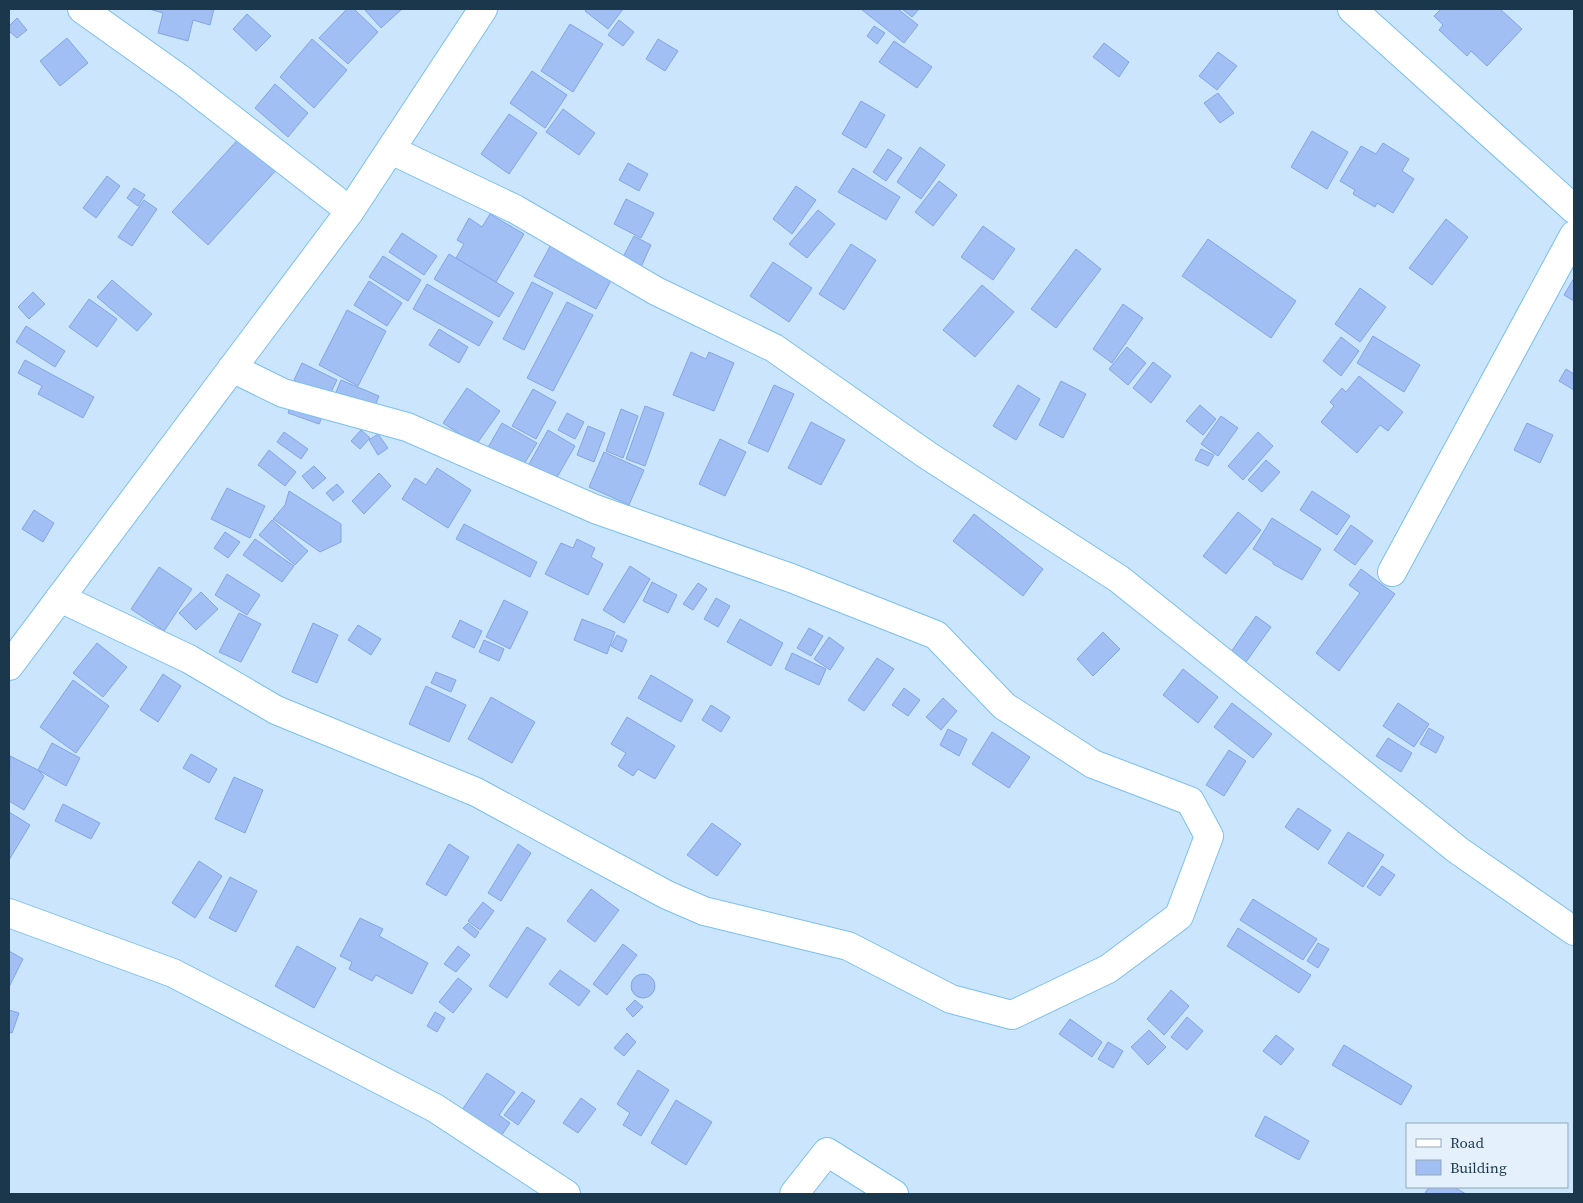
<svg xmlns="http://www.w3.org/2000/svg" width="1583" height="1203" viewBox="0 0 1583 1203" font-family="'Source Serif 4',serif">
<style>
.building{fill:#a2bff4;stroke:#83a5e6}
.lines{fill:none;stroke-linecap:round;stroke-linejoin:round}
.street-casing{stroke:#7abff3;stroke-width:30}
.secondary-casing{stroke:#7abff3;stroke-width:30}
.street{stroke:#fff;stroke-width:28}
.secondary{stroke:#fff;stroke-width:28}
</style>
<rect width="100%" height="100%" fill="#cbe6fc"/>
<g class="building">
<polygon points="149,9 214,9 210,25 193,20 188,41 158,33 163,13"/>
<polygon points="347,9 354,9 378,32 348,64 319,38"/>
<polygon points="364,9 402,9 381,28"/>
<polygon points="587,9 623,9 608,29 585,11"/>
<polygon points="861,9 898,9 918,25 904,43"/>
<polygon points="902,9 919,9 912,17"/>
<polygon points="1441,9 1500,9 1522,29 1487,66 1471,51 1467,56 1439,30 1443,25 1434,16"/>
<polygon points="247,14 271,36 256,51 233,29"/>
<polygon points="17,18 27,30 17,38 9,31 9,26"/>
<polygon points="619,20 634,32 623,46 608,35"/>
<polygon points="570,24 603,44 573,92 541,71"/>
<polygon points="874,26 885,33 877,44 867,36"/>
<polygon points="67,38 88,63 60,86 40,61"/>
<polygon points="312,39 347,70 314,108 280,77"/>
<polygon points="658,39 678,51 665,71 646,59"/>
<polygon points="894,41 932,67 917,88 879,62"/>
<polygon points="1104,43 1129,62 1119,77 1093,57"/>
<polygon points="1218,52 1237,66 1217,90 1199,76"/>
<polygon points="532,71 567,95 545,128 510,103"/>
<polygon points="275,84 308,113 288,137 255,108"/>
<polygon points="1218,93 1234,113 1220,123 1204,103"/>
<polygon points="861,101 885,115 866,148 842,134"/>
<polygon points="563,109 595,133 579,155 546,132"/>
<polygon points="509,114 537,133 509,174 481,154"/>
<polygon points="1312,131 1348,152 1327,189 1291,167"/>
<polygon points="242,135 278,168 208,245 172,212"/>
<polygon points="1383,143 1409,159 1402,171 1414,179 1393,213 1377,203 1375,207 1353,194 1355,190 1340,181 1361,146 1376,154"/>
<polygon points="920,147 945,165 921,199 897,182"/>
<polygon points="888,149 902,158 886,181 873,172"/>
<polygon points="628,163 648,174 639,191 619,180"/>
<polygon points="853,168 900,197 886,220 838,192"/>
<polygon points="107,176 120,186 96,218 83,208"/>
<polygon points="939,181 957,195 933,226 915,212"/>
<polygon points="796,186 816,200 792,234 773,219"/>
<polygon points="134,188 145,195 138,206 127,198"/>
<polygon points="626,199 654,213 641,238 614,224"/>
<polygon points="144,200 157,209 132,246 118,237"/>
<polygon points="818,210 835,224 807,258 789,244"/>
<polygon points="490,214 524,234 496,282 456,258 464,244 457,240 469,218 482,227"/>
<polygon points="1446,219 1468,237 1432,285 1409,268"/>
<polygon points="983,226 1015,249 993,280 961,257"/>
<polygon points="402,233 437,256 424,275 389,252"/>
<polygon points="634,236 651,245 641,267 623,257"/>
<polygon points="1208,239 1296,301 1271,338 1182,276"/>
<polygon points="553,241 614,275 596,309 534,276"/>
<polygon points="851,244 876,260 844,310 819,294"/>
<polygon points="1076,249 1101,269 1056,328 1031,309"/>
<polygon points="449,254 514,293 499,317 434,279"/>
<polygon points="383,256 421,280 408,301 369,277"/>
<polygon points="773,262 812,288 789,322 750,296"/>
<polygon points="1574,278 1574,301 1564,295"/>
<polygon points="112,280 152,314 137,331 97,297"/>
<polygon points="369,281 402,303 387,326 354,305"/>
<polygon points="532,282 553,293 524,350 503,339"/>
<polygon points="427,284 493,322 479,346 413,309"/>
<polygon points="982,285 1014,312 975,357 943,330"/>
<polygon points="1360,288 1386,307 1360,342 1335,324"/>
<polygon points="33,292 45,304 29,319 18,307"/>
<polygon points="89,299 117,319 97,347 69,327"/>
<polygon points="567,302 593,315 553,391 527,378"/>
<polygon points="1123,304 1143,318 1112,363 1093,349"/>
<polygon points="347,310 386,331 358,386 319,365"/>
<polygon points="26,326 65,351 55,367 16,342"/>
<polygon points="439,329 468,347 459,363 429,345"/>
<polygon points="1373,336 1420,365 1404,392 1357,363"/>
<polygon points="1341,337 1359,351 1341,376 1323,361"/>
<polygon points="1127,347 1146,363 1128,385 1109,369"/>
<polygon points="691,352 706,359 709,352 734,363 714,411 673,395"/>
<polygon points="25,360 94,397 83,418 38,394 42,386 18,373"/>
<polygon points="1153,362 1171,376 1151,403 1133,388"/>
<polygon points="302,363 337,380 328,398 294,380"/>
<polygon points="1566,369 1574,374 1574,390 1559,381"/>
<polygon points="1359,376 1403,412 1388,431 1380,425 1357,453 1321,422 1334,406 1330,402 1342,388 1346,392"/>
<polygon points="341,380 379,396 372,413 334,397"/>
<polygon points="1061,381 1086,394 1063,438 1039,425"/>
<polygon points="774,385 794,394 768,452 748,443"/>
<polygon points="1018,385 1040,399 1016,440 993,426"/>
<polygon points="467,388 500,411 476,445 443,423"/>
<polygon points="533,389 556,402 536,439 512,426"/>
<polygon points="291,403 323,415 319,424 288,413"/>
<polygon points="1200,405 1216,419 1203,435 1186,421"/>
<polygon points="645,406 664,413 645,466 626,459"/>
<polygon points="621,409 638,416 623,458 606,451"/>
<polygon points="567,413 584,422 575,439 558,430"/>
<polygon points="1221,416 1238,428 1218,456 1201,444"/>
<polygon points="811,422 845,440 821,485 788,468"/>
<polygon points="502,423 537,443 521,469 487,449"/>
<polygon points="1527,423 1553,435 1540,463 1514,450"/>
<polygon points="588,426 605,433 594,462 577,455"/>
<polygon points="361,430 370,438 360,449 351,441"/>
<polygon points="548,430 575,446 556,479 529,464"/>
<polygon points="284,432 308,449 301,459 277,442"/>
<polygon points="1258,432 1273,446 1243,480 1228,466"/>
<polygon points="378,434 388,448 378,455 369,440"/>
<polygon points="720,439 746,452 725,496 699,484"/>
<polygon points="1201,449 1214,455 1208,466 1195,460"/>
<polygon points="269,450 296,472 285,486 258,465"/>
<polygon points="604,452 644,470 629,505 589,487"/>
<polygon points="1266,460 1280,472 1262,492 1248,480"/>
<polygon points="314,466 326,478 313,489 302,476"/>
<polygon points="437,468 471,490 448,528 402,499 415,478 426,485"/>
<polygon points="379,473 391,486 364,514 352,501"/>
<polygon points="337,484 344,492 333,501 326,493"/>
<polygon points="227,488 265,506 250,538 211,519"/>
<polygon points="289,491 341,524 341,542 320,552 273,519 285,505"/>
<polygon points="1312,491 1350,516 1337,535 1300,510"/>
<polygon points="34,510 54,523 43,542 22,529"/>
<polygon points="1238,512 1261,530 1226,574 1203,556"/>
<polygon points="974,514 1043,569 1023,596 953,541"/>
<polygon points="1272,518 1321,549 1302,580 1273,564 1273,562 1253,549"/>
<polygon points="272,520 308,551 295,565 259,535"/>
<polygon points="464,524 537,562 530,577 456,539"/>
<polygon points="1351,525 1373,541 1355,565 1334,550"/>
<polygon points="225,532 240,542 228,558 214,548"/>
<polygon points="255,539 294,566 282,582 243,555"/>
<polygon points="577,539 595,548 591,557 603,564 588,595 545,574 561,543 573,548"/>
<polygon points="630,566 650,579 624,623 603,610"/>
<polygon points="159,567 192,589 164,631 131,609"/>
<polygon points="1361,569 1395,594 1339,671 1316,653 1360,593 1349,585"/>
<polygon points="227,574 260,595 247,615 215,595"/>
<polygon points="652,582 677,595 668,613 643,601"/>
<polygon points="698,583 707,589 693,610 683,604"/>
<polygon points="201,592 218,609 196,630 179,613"/>
<polygon points="716,598 730,606 718,627 704,619"/>
<polygon points="504,600 528,612 510,649 486,637"/>
<polygon points="239,613 261,624 241,662 219,652"/>
<polygon points="1256,616 1271,627 1246,662 1231,652"/>
<polygon points="582,619 615,632 607,654 574,640"/>
<polygon points="740,619 783,643 771,666 727,642"/>
<polygon points="460,620 482,631 474,648 452,637"/>
<polygon points="313,623 338,635 317,683 292,672"/>
<polygon points="358,625 381,639 371,655 348,640"/>
<polygon points="809,628 823,636 811,656 797,648"/>
<polygon points="1103,632 1120,649 1093,676 1077,659"/>
<polygon points="617,635 627,640 622,652 611,646"/>
<polygon points="829,637 844,648 830,670 814,659"/>
<polygon points="484,640 504,649 499,661 479,652"/>
<polygon points="97,643 127,667 103,697 73,673"/>
<polygon points="792,653 826,669 819,685 785,669"/>
<polygon points="877,658 894,669 864,711 848,700"/>
<polygon points="1183,669 1218,697 1198,723 1163,695"/>
<polygon points="436,672 456,680 451,692 431,683"/>
<polygon points="163,674 181,686 158,722 140,710"/>
<polygon points="651,675 693,700 681,722 638,698"/>
<polygon points="73,680 109,706 76,753 40,727"/>
<polygon points="426,686 466,705 449,742 409,724"/>
<polygon points="904,688 920,700 908,716 892,705"/>
<polygon points="491,697 535,722 512,763 468,739"/>
<polygon points="943,698 957,711 941,730 926,717"/>
<polygon points="1232,703 1272,734 1253,758 1214,727"/>
<polygon points="1398,703 1429,724 1414,747 1383,726"/>
<polygon points="711,705 730,717 721,732 702,720"/>
<polygon points="627,717 675,746 655,779 638,769 633,776 618,766 626,753 611,744"/>
<polygon points="1429,728 1444,737 1436,753 1420,744"/>
<polygon points="948,729 967,739 959,756 940,745"/>
<polygon points="992,732 1030,757 1009,788 972,764"/>
<polygon points="1388,738 1412,753 1401,772 1376,756"/>
<polygon points="52,743 80,758 66,786 38,770"/>
<polygon points="1229,750 1246,761 1224,796 1206,785"/>
<polygon points="191,754 217,769 209,783 183,768"/>
<polygon points="10,756 38,770 44,776 24,810 9,801"/>
<polygon points="234,777 263,790 245,833 215,819"/>
<polygon points="63,804 100,823 91,839 55,821"/>
<polygon points="1298,808 1331,830 1318,850 1285,827"/>
<polygon points="9,812 30,825 9,860"/>
<polygon points="712,823 741,844 717,876 687,855"/>
<polygon points="1348,832 1384,855 1363,887 1328,863"/>
<polygon points="449,844 469,857 446,896 426,884"/>
<polygon points="518,844 531,853 501,901 488,893"/>
<polygon points="199,861 222,876 195,918 172,903"/>
<polygon points="1382,866 1395,875 1380,896 1367,887"/>
<polygon points="230,877 257,891 236,932 209,918"/>
<polygon points="591,889 619,910 595,942 567,921"/>
<polygon points="1253,899 1317,939 1303,960 1240,920"/>
<polygon points="483,902 494,911 480,930 468,921"/>
<polygon points="360,918 383,929 379,936 428,963 412,994 376,975 372,981 349,969 352,962 340,956"/>
<polygon points="468,923 479,932 475,938 463,928"/>
<polygon points="527,927 546,939 507,998 489,986"/>
<polygon points="1238,928 1311,975 1299,993 1227,946"/>
<polygon points="1318,943 1329,949 1318,968 1307,961"/>
<polygon points="623,944 637,955 607,995 593,984"/>
<polygon points="297,946 336,968 314,1008 275,986"/>
<polygon points="458,946 470,955 456,972 444,964"/>
<polygon points="9,951 23,959 9,987"/>
<polygon points="560,970 590,991 579,1006 549,984"/>
<circle cx="643" cy="986" r="12"/>
<polygon points="458,978 472,989 453,1013 439,1002"/>
<polygon points="1171,990 1189,1006 1164,1035 1147,1019"/>
<polygon points="635,1000 643,1007 633,1017 626,1009"/>
<polygon points="9,1010 19,1013 12,1033 9,1032"/>
<polygon points="435,1012 445,1018 437,1032 427,1026"/>
<polygon points="1187,1017 1203,1031 1187,1050 1171,1037"/>
<polygon points="1070,1019 1102,1042 1092,1057 1059,1034"/>
<polygon points="1149,1030 1166,1047 1148,1065 1131,1047"/>
<polygon points="627,1033 636,1042 624,1056 614,1048"/>
<polygon points="1276,1035 1294,1049 1281,1065 1263,1051"/>
<polygon points="1108,1042 1123,1051 1113,1068 1098,1059"/>
<polygon points="1344,1045 1412,1086 1401,1105 1332,1065"/>
<polygon points="638,1070 669,1090 641,1136 623,1125 630,1113 617,1104"/>
<polygon points="487,1073 515,1092 499,1115 510,1123 499,1139 460,1113"/>
<polygon points="522,1092 535,1101 518,1125 504,1115"/>
<polygon points="581,1098 596,1109 578,1133 563,1123"/>
<polygon points="676,1100 712,1122 686,1165 651,1143"/>
<polygon points="1265,1116 1309,1141 1299,1160 1255,1136"/>
<polygon points="1429,1187 1454,1187 1466,1194 1427,1194 1425,1193"/>
</g>
<g class="lines">
<g class="street-casing">
<g id="street">
<polyline points="82,9 183,81 350,211"/>
<polyline points="1352,9 1574,209"/>
<polyline points="391,150 515,209 656,291 774,348 927,455 1119,579 1459,851 1574,931"/>
<polyline points="1392,572 1574,235"/>
<polyline points="60,598 189,659 276,710 476,792 667,895 704,911 848,946 951,999 1012,1015 1108,969 1179,916 1209,836 1190,801 1093,764 1004,706 936,635 791,578 595,509 407,427 283,393 232,368"/>
<polyline points="9,913 173,973 435,1108 566,1194"/>
<polyline points="794,1194 827,1152 894,1194"/>
</g>
</g>
<g class="secondary-casing">
<polyline id="secondary" points="9,666 350,211 483,9"/>
</g>
<use href="#street" class="street"/>
<use href="#secondary" class="secondary"/>
</g>
<rect width="1583" height="1203" fill="none" stroke="#1a374c" stroke-width="20"/>
<rect x="1406" y="1123" width="162" height="65" fill="#e4f1fc" stroke="#93a7b6"/>
<rect x="1416" y="1139" width="25" height="8" fill="#ffffff" stroke="#93a7b6"/>
<text x="1450" y="1148" font-size="15" fill="#1a374c">Road</text>
<rect x="1416" y="1160" width="25" height="15" fill="#a2bff4" stroke="#93a7b6"/>
<text x="1450" y="1173" font-size="15" fill="#1a374c">Building</text>
</svg>
